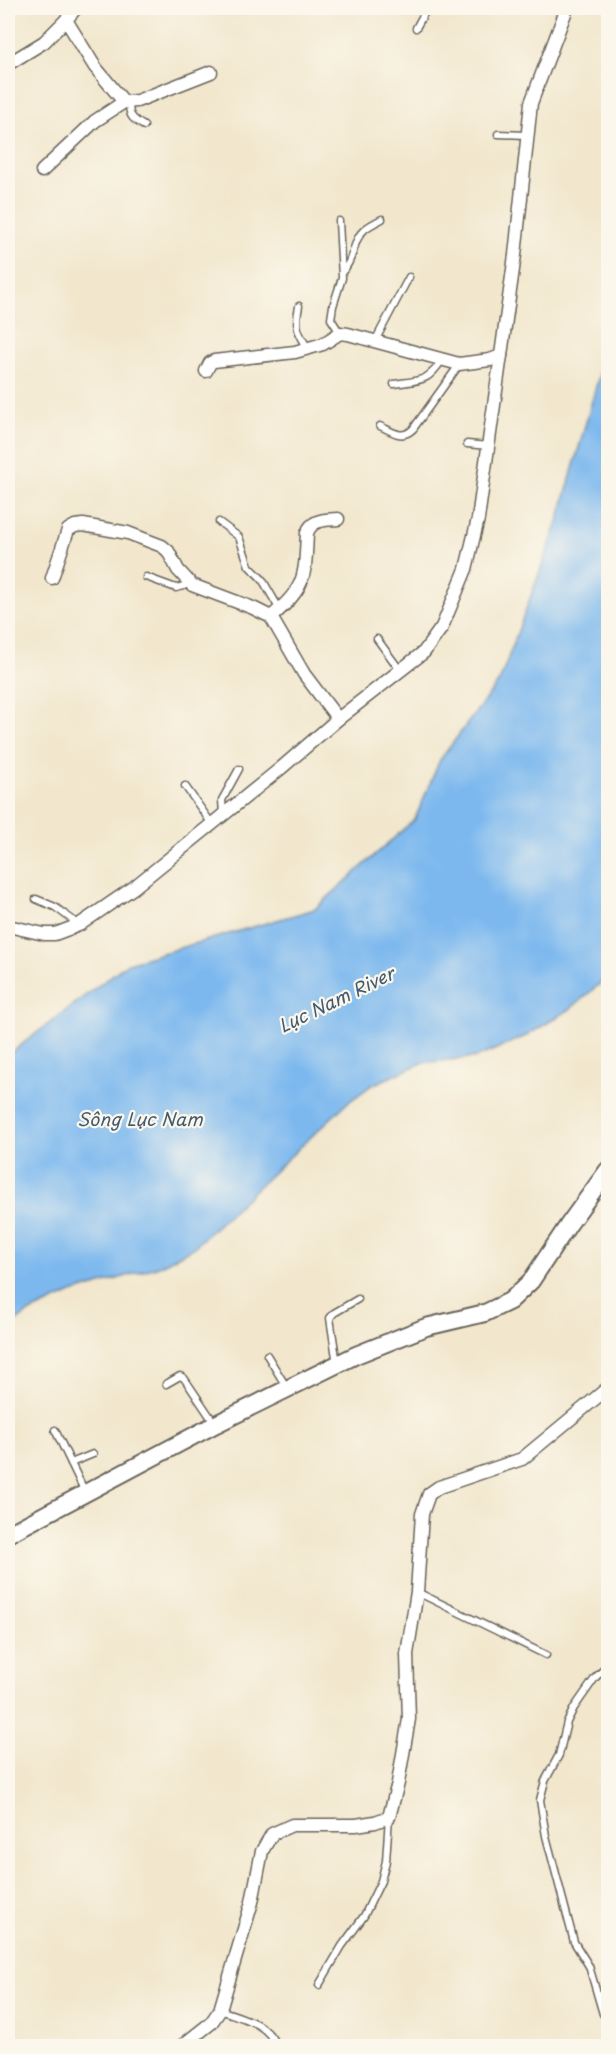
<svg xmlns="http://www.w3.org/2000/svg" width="616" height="2054" viewBox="0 0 616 2054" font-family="'Playpen Sans',sans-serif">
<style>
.water{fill:#7bb8ee;stroke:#4c6a85;stroke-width:1.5}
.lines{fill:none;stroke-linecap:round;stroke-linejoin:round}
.lane-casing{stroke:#67635a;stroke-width:9}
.street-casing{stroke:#67635a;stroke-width:15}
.secondary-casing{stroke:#67635a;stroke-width:20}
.lane{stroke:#fff;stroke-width:6}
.street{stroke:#fff;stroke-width:12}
.secondary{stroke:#fff;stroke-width:16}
.labels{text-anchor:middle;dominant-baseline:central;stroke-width:4.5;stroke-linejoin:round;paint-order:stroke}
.water-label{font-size:18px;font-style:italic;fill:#425a70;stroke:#fbf7ec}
</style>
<rect width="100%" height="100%" fill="#fbf7ec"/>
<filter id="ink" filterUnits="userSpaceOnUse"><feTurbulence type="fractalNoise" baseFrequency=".0167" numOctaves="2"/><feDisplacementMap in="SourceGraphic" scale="12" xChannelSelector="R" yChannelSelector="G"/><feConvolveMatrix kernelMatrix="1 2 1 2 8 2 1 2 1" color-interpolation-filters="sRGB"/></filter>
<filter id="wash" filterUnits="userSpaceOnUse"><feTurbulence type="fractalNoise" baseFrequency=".008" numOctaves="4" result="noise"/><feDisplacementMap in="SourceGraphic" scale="24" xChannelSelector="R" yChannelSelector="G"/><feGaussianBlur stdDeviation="1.35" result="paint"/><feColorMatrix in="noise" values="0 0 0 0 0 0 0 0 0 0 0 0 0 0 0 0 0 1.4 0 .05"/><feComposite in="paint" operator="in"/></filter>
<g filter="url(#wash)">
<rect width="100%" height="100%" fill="#f2e7cd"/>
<polygon class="water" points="608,344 608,977 569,1010 526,1036 478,1057 422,1063 372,1085 346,1104 193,1248 159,1266 72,1293 28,1313 8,1327 8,1055 128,963 315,909 415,819 440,760 500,680 558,522"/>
</g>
<g filter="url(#ink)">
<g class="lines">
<g class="lane-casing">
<g id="lane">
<polyline points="416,28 427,8"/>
<path d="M130,102C127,116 134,120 144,126"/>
<polyline points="498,134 527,135"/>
<polyline points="339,221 342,278 333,306 331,319 340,333"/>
<path d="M343,271C355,259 352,240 365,229C370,225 376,222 382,219"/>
<path d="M299,306C295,326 297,332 308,348"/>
<polyline points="375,341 409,277"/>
<path d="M394,384C420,380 427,383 442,360"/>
<path d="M380,426C393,432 402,440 413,429L459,365"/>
<polyline points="467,444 488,446"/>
<polyline points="219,522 239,537 249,566 262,579 280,610"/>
<polyline points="146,577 176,588 184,586 186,581"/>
<polyline points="377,639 400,670"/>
<polyline points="185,786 212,824"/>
<polyline points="223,814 222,800 239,769"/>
<polyline points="36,899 55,907 78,924"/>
<polyline points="267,1355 287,1388"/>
<polyline points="337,1364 330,1318 334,1313 358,1299"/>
<polyline points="166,1384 180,1376 184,1378 215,1424"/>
<polyline points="55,1430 85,1492"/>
<polyline points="71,1463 93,1454"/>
<polyline points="417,1592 546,1655"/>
<polyline points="319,1985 342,1946 364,1916 381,1881 386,1861 389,1817"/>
<path d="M220,2010C242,2018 268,2023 276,2046"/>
<polyline points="603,2014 589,1966 574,1942 546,1836 540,1800 545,1781 559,1755 567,1722 574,1708 595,1678 608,1665"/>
</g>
</g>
<g class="street-casing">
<g id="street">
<polyline points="66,20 95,67 124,102 137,101 211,72"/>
<polyline points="8,64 44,42 66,20 76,8"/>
<polyline points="42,171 95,121 124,102"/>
<polyline points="206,371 210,363 214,361 295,352 323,344 340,333 348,334 459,364 490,360 501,356"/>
<polyline points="52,578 68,530 75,526 83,525 128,533 162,546 168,551 178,570 192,585 253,608 271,617"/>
<path d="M338,719L304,674L271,617C306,588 305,577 307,533C312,519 325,520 338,519"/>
<polyline points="8,926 44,934 55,934 79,925 133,888 280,769 338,719 424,652 442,627 466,569 478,519 515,255 531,103 567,8"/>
<polyline points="182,2046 211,2023 220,2010 252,1902 262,1851 272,1834 292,1825 356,1825 375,1822 389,1817 398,1783 409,1719 407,1654 417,1592 422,1514 429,1494 439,1487 522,1459 608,1388"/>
</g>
</g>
<g class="secondary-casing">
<polyline id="secondary" points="8,1534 216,1424 356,1355 426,1327 485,1313 510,1301 531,1281 569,1224 608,1170"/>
</g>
<use href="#lane" class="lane"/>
<use href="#street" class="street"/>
<use href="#secondary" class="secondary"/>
</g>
</g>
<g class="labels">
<g class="water-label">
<text transform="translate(336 999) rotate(-26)">Lục Nam River</text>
<text x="140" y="1118">Sông Lục Nam</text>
</g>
</g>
<rect width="616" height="2054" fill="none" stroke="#fbf7ec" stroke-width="30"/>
</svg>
